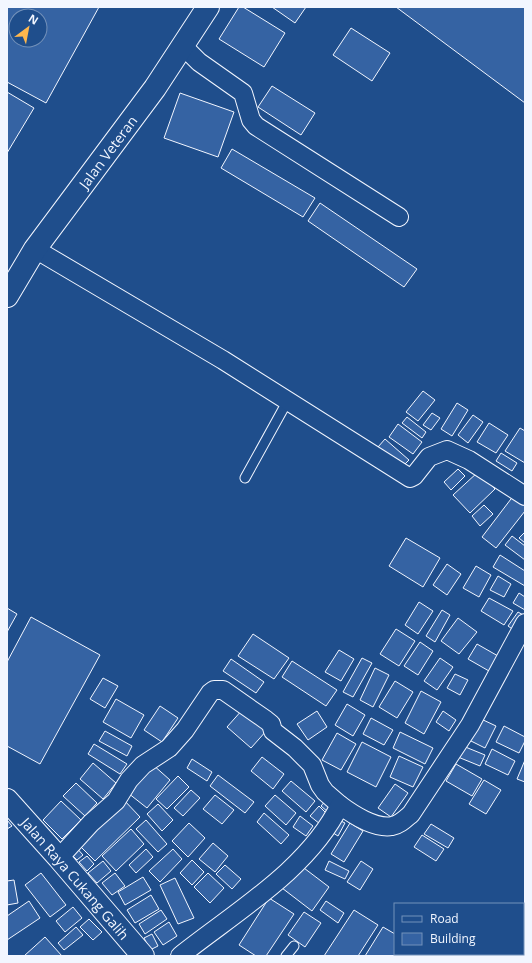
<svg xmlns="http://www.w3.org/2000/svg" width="532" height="963" viewBox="0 0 532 963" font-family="'Open Sans',sans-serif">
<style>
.building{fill:#3563a3;stroke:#f2f6ff;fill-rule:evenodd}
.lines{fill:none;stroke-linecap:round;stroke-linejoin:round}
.lane-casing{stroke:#f2f6ff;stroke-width:11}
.street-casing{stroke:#f2f6ff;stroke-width:20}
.secondary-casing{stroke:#f2f6ff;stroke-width:24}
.lane{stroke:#1f4e8c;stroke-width:9}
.street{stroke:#1f4e8c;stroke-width:18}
.secondary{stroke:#1f4e8c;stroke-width:22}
.labels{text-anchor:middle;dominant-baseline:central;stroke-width:3;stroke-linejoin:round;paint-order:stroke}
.street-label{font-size:14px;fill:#f2f6ff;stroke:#1f4e8c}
</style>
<rect width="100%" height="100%" fill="#1f4e8c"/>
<g class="building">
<path d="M7,7H99L46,103L7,82ZM16,16H40V40H16Z"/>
<polygon points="239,7 243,7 285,33 264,67 219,39"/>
<polygon points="272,7 306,7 295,23"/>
<polygon points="396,7 525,7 525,103"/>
<polygon points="351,28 390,53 372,81 333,55"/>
<polygon points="272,86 315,113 301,135 258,107"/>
<polygon points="7,92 34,108 7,153"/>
<polygon points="180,93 234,112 218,157 164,138"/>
<polygon points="232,149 315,198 303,217 221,168"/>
<polygon points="320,203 417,269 404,287 308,221"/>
<polygon points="423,391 435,400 418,421 406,412"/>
<polygon points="457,403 468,410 452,436 441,429"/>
<polygon points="432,413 440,418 431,430 423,425"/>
<polygon points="473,415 483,422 468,443 458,435"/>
<polygon points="407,417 426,432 422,438 402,423"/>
<polygon points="489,423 508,435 496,453 477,442"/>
<polygon points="398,424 422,442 413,454 389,437"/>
<polygon points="520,428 525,431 525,463 505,451"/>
<polygon points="385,439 409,460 401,468 378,447"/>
<polygon points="501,453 517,463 512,471 496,461"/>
<polygon points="458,469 465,476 451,490 444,482"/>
<polygon points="478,472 495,489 470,513 453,495"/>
<polygon points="514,495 525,503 525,511 496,548 482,537"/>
<polygon points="484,505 493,514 480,526 472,516"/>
<polygon points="525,532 525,543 519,538"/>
<polygon points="512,536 525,546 525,560 505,545"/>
<polygon points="406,538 440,558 423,587 389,566"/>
<polygon points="500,555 525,571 525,586 493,567"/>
<polygon points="447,564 461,574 447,595 433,585"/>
<polygon points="476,566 491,575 479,597 463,588"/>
<polygon points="498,576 511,584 504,597 490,590"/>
<polygon points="519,593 525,597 525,610 513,603"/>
<polygon points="489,598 513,611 504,625 481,611"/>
<polygon points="419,602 433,611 418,634 405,625"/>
<polygon points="7,608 17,614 7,632"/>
<polygon points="442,610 450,615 435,642 426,636"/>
<polygon points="518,612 525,616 515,631 508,626"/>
<polygon points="31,617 100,655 40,764 7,746 7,662"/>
<polygon points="458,618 477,632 459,654 441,641"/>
<polygon points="396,629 415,641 399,666 380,654"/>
<polygon points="253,634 289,658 274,679 238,656"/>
<polygon points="420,642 433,651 418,675 404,666"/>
<polygon points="477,644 498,656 489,671 468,659"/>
<polygon points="339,650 354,659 341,681 325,672"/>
<polygon points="362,658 372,663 353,697 343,692"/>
<polygon points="440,658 453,667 437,690 424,681"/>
<polygon points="231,659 264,682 256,693 223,671"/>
<polygon points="292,661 337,690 326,706 282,677"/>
<polygon points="375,668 389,675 373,707 360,700"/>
<polygon points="455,674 468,680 460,695 447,688"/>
<polygon points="103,678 118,686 105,708 90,699"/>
<polygon points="395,681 413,692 397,718 379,707"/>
<polygon points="421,691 441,702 424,734 405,723"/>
<polygon points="116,699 144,715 131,738 103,722"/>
<polygon points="347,704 365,715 353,736 335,725"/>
<polygon points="160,706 178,718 162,742 144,730"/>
<polygon points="243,709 267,730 251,748 227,727"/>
<polygon points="317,711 327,727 308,740 297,724"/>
<polygon points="443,711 456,720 449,731 436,722"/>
<polygon points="371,718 393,730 384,745 363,734"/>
<polygon points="479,718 496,726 485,748 469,740"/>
<polygon points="504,726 525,737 525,741 519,753 496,742"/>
<polygon points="105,731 132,746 127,756 99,741"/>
<polygon points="400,732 433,748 425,764 393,748"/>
<polygon points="337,733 356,744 341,770 322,760"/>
<polygon points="362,742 391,757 376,787 347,772"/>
<polygon points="94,744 127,764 120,774 88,754"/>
<polygon points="463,746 485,755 480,766 458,757"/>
<polygon points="492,749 515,761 508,775 485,764"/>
<polygon points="399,756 423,767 413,787 390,777"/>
<polygon points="262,757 284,774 273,789 251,771"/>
<polygon points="192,759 212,772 207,781 187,768"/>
<polygon points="525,760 525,782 517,779"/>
<polygon points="93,763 116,783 103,799 80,779"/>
<polygon points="152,764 170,780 147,808 128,793"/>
<polygon points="456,764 482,779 472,796 446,781"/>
<polygon points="218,775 254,802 245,813 210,786"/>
<polygon points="178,776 189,787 167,809 156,799"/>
<polygon points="484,780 501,790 486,814 469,804"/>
<polygon points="291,781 315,801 306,812 282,791"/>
<polygon points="76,783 97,803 85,816 63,796"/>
<polygon points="395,784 408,793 391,817 378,808"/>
<polygon points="191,790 200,798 183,816 174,808"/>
<polygon points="215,795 234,810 222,824 203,809"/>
<polygon points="275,795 296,813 286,825 265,806"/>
<polygon points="123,799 140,817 95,861 77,843"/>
<polygon points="326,800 333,805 328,812 321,806"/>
<polygon points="61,801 81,820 62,839 43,820"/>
<polygon points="158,804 173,820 162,831 147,814"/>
<polygon points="319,806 328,815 320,824 310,816"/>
<polygon points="264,813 289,835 281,844 257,822"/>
<polygon points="300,816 313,826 306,836 293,827"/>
<polygon points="337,819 345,823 338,836 330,831"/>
<polygon points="7,820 12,826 7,829"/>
<polygon points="146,820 167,844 158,852 136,829"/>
<polygon points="189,823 205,838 188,857 172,841"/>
<polygon points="350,823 363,831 344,862 331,854"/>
<polygon points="431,824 454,838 448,848 424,834"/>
<polygon points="131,829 144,844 116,871 102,856"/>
<polygon points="422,835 444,849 436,861 414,847"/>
<polygon points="213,843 228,856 215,872 199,859"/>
<polygon points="74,845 83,855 77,860 68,851"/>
<polygon points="146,849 153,857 136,873 129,865"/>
<polygon points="173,849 182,859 160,882 149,871"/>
<polygon points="87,856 94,864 87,871 79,862"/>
<polygon points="192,860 204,872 192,885 180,873"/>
<polygon points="103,861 111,871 97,883 88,873"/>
<polygon points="329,861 349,871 345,879 325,870"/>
<polygon points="361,861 373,869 360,890 347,882"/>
<polygon points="225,865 241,879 232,889 216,874"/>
<polygon points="300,865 329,887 312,911 282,888"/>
<polygon points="41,873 66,905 50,917 25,885"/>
<polygon points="115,873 125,886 112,895 102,883"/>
<polygon points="208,873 224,888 210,903 194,887"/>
<polygon points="143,877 151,890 125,905 118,892"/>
<polygon points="175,878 194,918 178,924 160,885"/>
<polygon points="14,880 18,903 7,905 7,881"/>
<polygon points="151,895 159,909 135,923 127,910"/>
<polygon points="269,898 294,914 266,956 256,956 239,945"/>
<polygon points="29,901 40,918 7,940 7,916"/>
<polygon points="326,901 344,913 338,923 320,910"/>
<polygon points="73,907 82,918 65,932 56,921"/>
<polygon points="161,910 167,919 145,934 139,924"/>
<polygon points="354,910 378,925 358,956 324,956"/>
<polygon points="304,912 321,923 305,947 288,935"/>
<polygon points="89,919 102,932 93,940 80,927"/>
<polygon points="169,922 177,936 163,945 154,932"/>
<polygon points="76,927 83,935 64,950 58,943"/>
<polygon points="383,927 395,934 395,954 422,954 420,956 365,956"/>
<polygon points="152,934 158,946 150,950 144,938"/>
<polygon points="45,937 62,956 24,956"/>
</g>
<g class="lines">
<g class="lane-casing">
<g id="lane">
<polyline points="245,478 287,402"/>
<polyline points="286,956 294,946"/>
</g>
</g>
<g class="street-casing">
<g id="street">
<polyline points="183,46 199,62 243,93 251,120 256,126 399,217"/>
<polyline points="35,249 223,360 410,478 414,476 429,457 447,450 469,460 525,496"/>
<polyline points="59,858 91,823 116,801 129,780 143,765 169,748 185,730 210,693 214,690 223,690 266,720 271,724 273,731 295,748 312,765 320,785 325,792 340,805"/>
<path d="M180,956C235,912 308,870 340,805C352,814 375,829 392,826C399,825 405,819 411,814L470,725L525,623"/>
</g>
</g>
<g class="secondary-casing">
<g id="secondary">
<path id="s1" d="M7,296L35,249L155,88L208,7"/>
<path id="s2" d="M7,800L59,858L143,956"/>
</g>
</g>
<use href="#lane" class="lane"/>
<use href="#street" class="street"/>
<use href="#secondary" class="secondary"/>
</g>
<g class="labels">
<g class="street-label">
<text stroke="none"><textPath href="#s1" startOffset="176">Jalan Veteran</textPath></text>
<text stroke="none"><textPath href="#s2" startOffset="104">Jalan Raya Cukang Galih</textPath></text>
</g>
</g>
<rect width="532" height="963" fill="none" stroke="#f2f6ff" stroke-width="16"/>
<rect x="394" y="903" width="130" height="52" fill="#1f4e8c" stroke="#7391ba"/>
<rect x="402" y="916" width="20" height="6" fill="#1f4e8c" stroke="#7391ba"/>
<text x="430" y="923" font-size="12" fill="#f2f6ff">Road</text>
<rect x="402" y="933" width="20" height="12" fill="#3563a3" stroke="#7391ba"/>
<text x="430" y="943" font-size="12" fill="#f2f6ff">Building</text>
<g transform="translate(28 28) rotate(32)"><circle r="19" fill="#1f4e8c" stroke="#7391ba"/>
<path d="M0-3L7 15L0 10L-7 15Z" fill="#ffb74d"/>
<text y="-6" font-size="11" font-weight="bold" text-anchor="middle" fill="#f2f6ff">N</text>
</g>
</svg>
